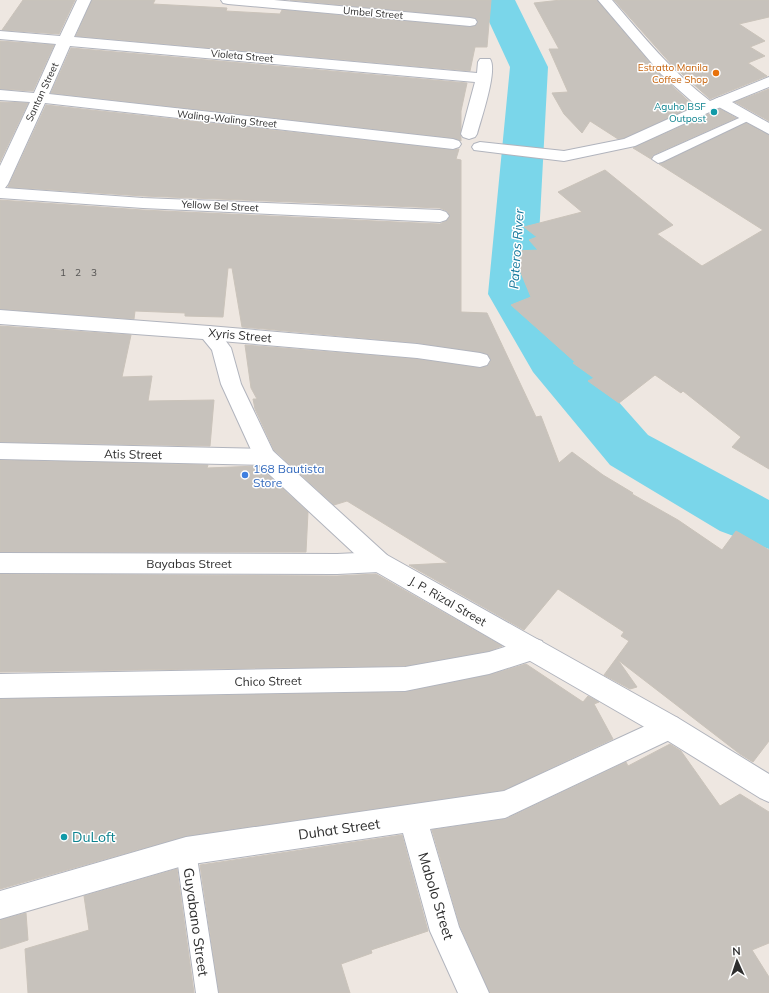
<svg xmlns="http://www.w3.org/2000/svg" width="769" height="993" viewBox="0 0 769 993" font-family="Mulish,sans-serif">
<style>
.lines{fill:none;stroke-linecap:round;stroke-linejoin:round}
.river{fill:#7ad6ea;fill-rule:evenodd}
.building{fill:#c7c2bc;stroke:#cac3ba}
.service-casing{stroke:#b1b4bd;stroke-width:2}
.minor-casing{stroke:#b1b4bd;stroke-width:2}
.tertiary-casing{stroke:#b1b4bd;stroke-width:2}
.service{fill:#fff;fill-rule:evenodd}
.minor{fill:#fff;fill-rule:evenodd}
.tertiary{fill:#fff;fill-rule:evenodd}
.food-dot{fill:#e8710a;stroke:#fff;stroke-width:1.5}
.culture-dot{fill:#0f9aa8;stroke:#fff;stroke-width:1.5}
.shop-dot{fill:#3f7fe0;stroke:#fff;stroke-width:1.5}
.labels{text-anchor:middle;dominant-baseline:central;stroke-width:3;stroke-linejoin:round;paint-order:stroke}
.far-street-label{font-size:10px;fill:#2e2e2e;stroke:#fff}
.far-food-label{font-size:10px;fill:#c56008;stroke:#fff;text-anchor:end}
.far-culture-label{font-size:10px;fill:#0d838f;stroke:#fff;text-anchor:end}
.number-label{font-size:10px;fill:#545352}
.street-label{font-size:12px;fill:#2e2e2e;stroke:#fff}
.shop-label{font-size:12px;fill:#366cbe;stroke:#fff;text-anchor:start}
.water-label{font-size:13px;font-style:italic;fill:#14789c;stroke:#fff}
.near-street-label{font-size:14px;fill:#2e2e2e;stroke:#fff}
.near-culture-label{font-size:14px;fill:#0d838f;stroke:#fff;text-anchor:start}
</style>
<rect width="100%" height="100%" fill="#eee7e1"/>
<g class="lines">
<polygon class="river" points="479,0 515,0 548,67 536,293 569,346 648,435 769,500 769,549 720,531 610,465 533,372 488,294 510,67"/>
</g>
<g class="building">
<polygon points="23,0 75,0 59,34 2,30"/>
<polygon points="92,0 155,0 153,4 227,8 226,11 280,14 282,10 470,27 475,26 478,23 475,18 290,0 491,0 487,47 475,47 470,71 76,36"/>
<polygon points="561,0 597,0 660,75 694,106 624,138 618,139 590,121 582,133 564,114 552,93 568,92 549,49 559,49 534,3"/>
<polygon points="614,0 769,0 769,17 739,24 765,41 750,47 765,56 748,63 767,76 710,99 672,65"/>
<polygon points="0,41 54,45 33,91 0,89"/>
<polygon points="71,48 467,83 461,111 461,141 453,138 51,93"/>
<polygon points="769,89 769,121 735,102"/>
<polygon points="0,102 28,103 0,162"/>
<polygon points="46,105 453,150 459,149 456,159 461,160 461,312 487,313 536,417 541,416 559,463 572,452 603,475 633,493 632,494 678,520 722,550 736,531 769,550 769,741 753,762 740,754 618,660 637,687 630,689 604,675 629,641 621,636 624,632 558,589 524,630 409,565 448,563 347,501 334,505 274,450 255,409 253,399 257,399 251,388 245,345 417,359 480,368 487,366 491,361 487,354 417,343 242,327 232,268 228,268 223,317 185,316 185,313 135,311 134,319 0,309 0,200 143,210 440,224 446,221 450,217 447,211 440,208 143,196 8,187"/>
<polygon points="720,109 736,118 653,155 651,159 633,148"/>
<polygon points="746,123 769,135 769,469 732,447 741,437 683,391 681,393 655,375 619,403 588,381 594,378 573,363 575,362 511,305 531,297 516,261 519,261 516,251 538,250 529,240 537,237 524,227 582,212 558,192 605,170 673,225 657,234 702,266 763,230 659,164"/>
<polygon points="0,326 131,335 122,377 152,376 148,401 214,400 210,446 0,442"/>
<polygon points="0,460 208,465 207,468 258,466 308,512 306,552 0,552"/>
<polygon points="0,574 337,576 376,574 502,646 489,651 405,666 0,672"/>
<polygon points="526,664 583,702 588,696 599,702 594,704 613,739 504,790 186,836 0,889 0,699 405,692 489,675"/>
<polygon points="670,744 681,751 720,806 740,794 769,812 769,943 752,950 769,977 769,993 490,993 460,926 432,830 506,819 626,762 628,766"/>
<polygon points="402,835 428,931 371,950 372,953 341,964 350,993 219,993 200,865"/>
<polygon points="177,869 194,993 28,993 25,949 89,930 84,896"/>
<polygon points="26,913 28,940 0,949 0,920"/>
</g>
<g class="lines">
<g class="service-casing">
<g id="service">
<polygon points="746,115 752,118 750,120 662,162 658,163 652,159 654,156"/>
<polygon points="186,841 193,844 196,851 218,993 196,993 176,851 179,844"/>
</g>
</g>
<g class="minor-casing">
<g id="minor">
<path d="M77,0H91L74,37L477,73L478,62L480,59H490C498,70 481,119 477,134L475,137L469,139L463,137L461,134L475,82L70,46L49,94L453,139L459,141L461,144L459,147L453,149L45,103L8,184L5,188L143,198L440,210L446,212L449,216L446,220L440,222L143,208L0,198V166L30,102L0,100V90L34,93L56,44L0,39V31L60,36Z"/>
<polygon points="221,0 274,0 470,18 475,19 477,22 475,25 470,26 228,4 223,3"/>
<path d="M598,0H612C643,36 672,72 710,101L720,97L725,99L728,102L725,105L635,146L564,161L474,150L472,147L474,144L480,142L564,151L624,139L697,106L661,74Z"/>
<polygon points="209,326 417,344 480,353 487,355 490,360 487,365 480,367 417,358 209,340 202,338 199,333 202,328"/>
<polygon points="0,443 265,449 273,451 276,457 273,463 265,465 0,459"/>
<polygon points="379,552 387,555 391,562 387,569 379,572 337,574 0,573 0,553 337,554"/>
<polygon points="533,638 542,641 545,649 542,657 489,674 405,691 0,698 0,674 405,667 489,652"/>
<polygon points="669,715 678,718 682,727 678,736 505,818 430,829 459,927 489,993 458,993 430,931 403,833 186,865 0,919 0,891 186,837 504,791"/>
</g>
</g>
<g class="tertiary-casing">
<g id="tertiary">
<polygon points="769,77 769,87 732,102 769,123 769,134 715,105 712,102 715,99"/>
<polygon points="0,310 209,326 216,328 231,348 241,384 273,451 387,555 678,718 769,774 769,802 760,798 660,736 371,569 257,463 221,384 212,350 203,339 0,324"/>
</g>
</g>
<use href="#service" class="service"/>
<use href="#minor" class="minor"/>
<use href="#tertiary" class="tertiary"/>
</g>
<circle class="food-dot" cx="716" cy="73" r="4"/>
<g class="culture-dot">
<circle cx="714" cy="112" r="4"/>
<circle cx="64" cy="837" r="4"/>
</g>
<circle class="shop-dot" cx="245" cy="475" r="4"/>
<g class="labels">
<g class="far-street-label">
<text transform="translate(373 13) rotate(5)">Umbel Street</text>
<text transform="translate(242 56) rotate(5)">Violeta Street</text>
<text transform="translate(42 92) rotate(-65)">Santan Street</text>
<text transform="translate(227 119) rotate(6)">Waling-Waling Street</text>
<text transform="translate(220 206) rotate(3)">Yellow Bel Street</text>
</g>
<g class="far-food-label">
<text x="708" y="67">Estratto Manila<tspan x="708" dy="12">Coffee Shop</tspan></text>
</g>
<g class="far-culture-label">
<text x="706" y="106">Aguho BSF<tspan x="706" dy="12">Outpost</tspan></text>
</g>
<g class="number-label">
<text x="63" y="272">1</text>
<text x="78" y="272">2</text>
<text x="94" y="272">3</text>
</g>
<g class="street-label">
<text transform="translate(240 335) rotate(5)">Xyris Street</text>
<text transform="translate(133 454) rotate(1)">Atis Street</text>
<text x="189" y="563">Bayabas Street</text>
<text transform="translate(448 601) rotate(30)">J. P. Rizal Street</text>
<text transform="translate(268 681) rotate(-1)">Chico Street</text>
</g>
<g class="shop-label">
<text x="253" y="468">168 Bautista<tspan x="253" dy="14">Store</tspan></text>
</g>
<g class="water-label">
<text transform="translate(516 249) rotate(-86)">Pateros River</text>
</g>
<g class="near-street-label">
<text transform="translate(339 829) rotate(-8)">Duhat Street</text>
<text transform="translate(436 896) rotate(73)">Mabolo Street</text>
<text transform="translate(196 922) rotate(82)">Guyabano Street</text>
</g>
<g class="near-culture-label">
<text x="72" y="837">DuLoft</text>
</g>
</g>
<g transform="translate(737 961) rotate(357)" stroke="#ffffff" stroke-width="3" paint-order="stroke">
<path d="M0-3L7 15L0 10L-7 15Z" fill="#2e2e2e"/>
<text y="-6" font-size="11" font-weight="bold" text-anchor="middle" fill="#2e2e2e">N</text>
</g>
</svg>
